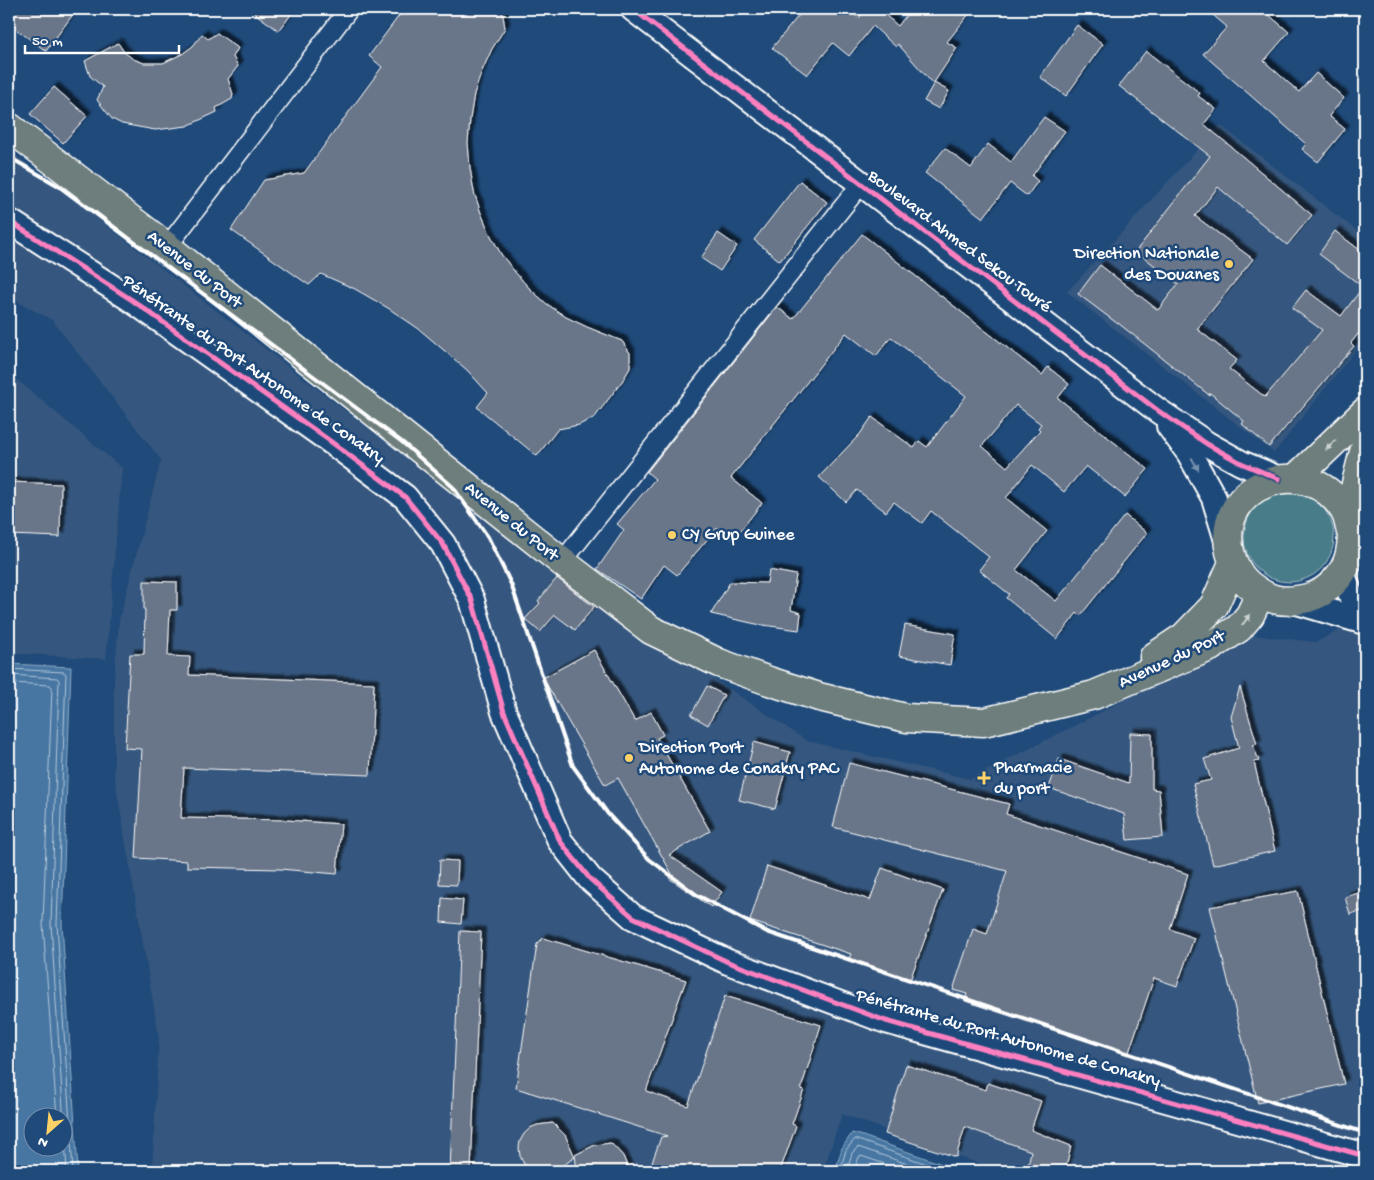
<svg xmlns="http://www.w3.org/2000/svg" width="1374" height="1180" viewBox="0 0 1374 1180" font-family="'Gochi Hand',sans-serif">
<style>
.built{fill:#35577e}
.green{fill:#497c89;stroke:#a4bec4}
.water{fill:#4676a2;stroke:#90adc7;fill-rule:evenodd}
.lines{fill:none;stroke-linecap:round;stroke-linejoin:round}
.shore{stroke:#b5c8da;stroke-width:1}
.building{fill:#697588;stroke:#fff;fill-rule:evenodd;filter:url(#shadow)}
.street-casing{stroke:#fff;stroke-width:21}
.secondary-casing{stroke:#fff;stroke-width:28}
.primary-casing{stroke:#fff;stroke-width:31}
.street{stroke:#1f4a7a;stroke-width:18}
.secondary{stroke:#1f4a7a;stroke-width:24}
.primary{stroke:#6d7e7c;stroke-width:28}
.rail{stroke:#fff;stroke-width:4}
.cycleway-casing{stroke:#1f4a7a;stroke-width:8}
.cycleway{stroke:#ff80c0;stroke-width:5}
.oneway{fill:#ccd2d1}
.oneway2{fill:#7992af}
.poi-dot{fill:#ffd166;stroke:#1f4a7a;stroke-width:2}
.labels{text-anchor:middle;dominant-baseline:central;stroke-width:5;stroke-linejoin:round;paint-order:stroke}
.street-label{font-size:18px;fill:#fff;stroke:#1f4a7a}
.poi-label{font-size:18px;fill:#fff;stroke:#1f4a7a;text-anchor:start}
</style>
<defs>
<filter id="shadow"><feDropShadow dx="4.5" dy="-4.5" stdDeviation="1" flood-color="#0009"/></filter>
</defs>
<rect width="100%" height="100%" fill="#1f4a7a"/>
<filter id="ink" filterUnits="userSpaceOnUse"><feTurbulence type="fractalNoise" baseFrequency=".02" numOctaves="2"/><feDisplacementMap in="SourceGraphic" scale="10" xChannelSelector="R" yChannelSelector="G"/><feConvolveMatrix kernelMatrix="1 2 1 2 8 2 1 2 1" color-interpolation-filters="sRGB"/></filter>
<g filter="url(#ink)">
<g class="built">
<polygon points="1220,125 1365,237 1365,338 1274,453 1067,292"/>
<polygon points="9,150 547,567 807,741 970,779 1251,635 1316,642 1365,617 1365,1171 999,1171 842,1114 823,1171 152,1171 159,1037 114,774 114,679 119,620 161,460 52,320 9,297"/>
<polygon points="9,373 122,468 106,659 9,653"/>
</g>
<circle class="green" cx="1289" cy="537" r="45"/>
<g class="water">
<path d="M9,664L71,667L62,924L78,1171H9ZM32,1118H62V1148H32Z"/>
<polygon points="852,1133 860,1135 962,1171 835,1171 842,1148"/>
</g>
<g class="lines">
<g class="shore">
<polyline points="9,669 64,672 66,674 57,924 73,1171"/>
<polyline points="9,675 57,678 59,680 51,924 67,1171"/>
<polyline points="9,683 50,685 52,687 43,924 57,1118"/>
<polyline points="840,1171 846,1150 855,1139 947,1171"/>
<polyline points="847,1171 852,1153 858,1147 928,1171"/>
<polyline points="854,1171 859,1157 861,1156 906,1171"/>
</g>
</g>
<g class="building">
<polygon points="9,9 77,9 46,51 9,24"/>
<polygon points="249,9 295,9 279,31"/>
<polygon points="404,9 502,9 505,28 492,49 482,71 474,94 470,119 468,143 470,168 474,192 481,213 490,234 501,254 515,272 530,289 547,304 566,317 587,327 622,341 630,353 630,368 623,380 595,417 579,425 558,429 537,456 477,407 488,393 467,370 419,329 388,308 355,289 321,274 309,285 231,230 264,180 304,173 382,67 369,56"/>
<polygon points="804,9 847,9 859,18 861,15 854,9 886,9 883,13 898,26 911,9 973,9 947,42 957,48 933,84 898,44 896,47 873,26 849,56 833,43 807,75 772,48"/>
<polygon points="1206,9 1262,9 1289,32 1264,61 1299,92 1316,73 1344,98 1329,116 1345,129 1318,162 1302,149 1306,144 1203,54 1227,27"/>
<polygon points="1077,25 1103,44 1066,96 1040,77"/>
<polygon points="217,33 238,48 233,57 238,66 228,79 233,94 232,99 216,108 217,112 187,126 155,130 122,124 112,119 97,100 103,87 90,76 85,61 118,43 124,52 133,59 144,63 163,63 182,54 193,46 202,34 208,39"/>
<polygon points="1146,51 1200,93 1198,96 1216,109 1204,124 1312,215 1287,245 1218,187 1195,216 1253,259 1197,329 1237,360 1229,369 1265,397 1322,330 1292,308 1306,290 1341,316 1363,287 1319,254 1335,231 1365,254 1365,325 1351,343 1354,346 1269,447 1242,424 1244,421 1210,393 1209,395 1118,323 1118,324 1078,294 1100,265 1158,310 1178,284 1136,251 1210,156 1119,86"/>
<polygon points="934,83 949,91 939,109 924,101"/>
<polygon points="54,87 87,116 63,143 30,114"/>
<polygon points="1044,117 1065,131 1032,176 1038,181 1027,196 1010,183 983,218 925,173 945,148 971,168 988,144 1011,162"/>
<polygon points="800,181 827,202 780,261 754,240"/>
<polygon points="718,233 737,246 720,271 701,258"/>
<path d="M862,234L1042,375L1048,367L1069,384L1058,398L1148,469L1125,497L1086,466L1064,492L1032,465L1006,498L1047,531L1016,570L1056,601L1125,515L1147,533L1080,616L1077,613L1057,639L1006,598L1009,594L979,570L989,557L931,511L922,523L894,502L886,512L857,490L846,502L819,477L860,434L872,417L914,448L919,441L927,447L966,396L891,337L876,356L846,333L731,478L762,503L733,540L717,528L677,575L664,565L641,599L597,569L624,530L617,524L655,479L647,472L777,307L793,319ZM1016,405L1041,424L1038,428L1040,430L1007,467L982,446Z"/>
<polygon points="9,482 61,484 60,537 9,535"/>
<polygon points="769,570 796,575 791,610 801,613 799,630 756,624 711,614 730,582 767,583"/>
<polygon points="557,578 594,607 575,630 555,615 540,632 525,619 540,603 538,601"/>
<polygon points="144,581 177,582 177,610 170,610 168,656 190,657 189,675 374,683 370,775 184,768 181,818 286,820 341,824 337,874 280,869 187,867 187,861 136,858 142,749 125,748 130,654 144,654 145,610 144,610"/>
<polygon points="905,625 955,634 950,665 899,656"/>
<polygon points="594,650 635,721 651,712 663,735 657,738 710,831 669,855 722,892 711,907 669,878 672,874 618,778 605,785 543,678"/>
<polygon points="707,686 724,695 708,725 691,715"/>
<polygon points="1240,687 1257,744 1253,745 1259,761 1254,762 1275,851 1213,865 1193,784 1211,780 1204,759 1239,748 1231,717"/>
<polygon points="1130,733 1152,734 1152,789 1159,790 1163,837 1127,840 1124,814 1049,788 1059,759 1129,783"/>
<polygon points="754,742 790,752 775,809 739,800"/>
<polygon points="849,763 1009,804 1006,814 1188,874 1170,929 1194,938 1177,986 1154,978 1128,1055 965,1001 967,994 953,990 973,929 987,934 1007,871 833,827"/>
<polygon points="440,860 458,861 457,885 439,884"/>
<polygon points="767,866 870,900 882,868 943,890 910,980 849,958 851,954 750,921"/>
<polygon points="1298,891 1344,1084 1258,1103 1210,907"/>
<polygon points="1365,891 1365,910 1350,914 1345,897"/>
<polygon points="442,898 463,900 461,924 441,922"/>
<polygon points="460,931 481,932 471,1171 450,1171"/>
<polygon points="543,938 686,980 646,1091 688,1106 725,996 821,1025 801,1089 804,1090 792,1124 796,1126 780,1171 649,1171 661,1137 667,1136 516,1088 537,944"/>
<polygon points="906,1065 986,1090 988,1083 1041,1101 1031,1130 1071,1146 1065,1171 1027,1171 1031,1151 965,1127 956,1157 885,1134"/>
<polygon points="553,1123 565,1135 575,1157 555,1171 534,1171 524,1164 520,1156 519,1148 520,1141 524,1134 530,1128 537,1125"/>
<polygon points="611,1143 623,1156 629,1171 577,1171 575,1155 595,1145"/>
</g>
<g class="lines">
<g class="street-casing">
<g id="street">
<polyline points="167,247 349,9"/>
<polyline points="562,562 861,184"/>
</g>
</g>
<g class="secondary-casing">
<g id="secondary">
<polyline points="633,9 1157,410 1207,444 1241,463 1279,479"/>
<polyline points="9,221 132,300 330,441 405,497 443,544 472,600 504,712 560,841 590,879 633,917 728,962 886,1021 1365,1156"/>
<polyline points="1169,426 1189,453 1214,498 1228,544"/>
<polyline points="1342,573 1361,621"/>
<polyline points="1294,601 1365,622"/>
</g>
</g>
<g class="primary-casing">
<g id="primary">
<polyline points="9,127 167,247 562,562 651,630 719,663 769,681 819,697 906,718 984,722 1094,695 1210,647 1239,628 1250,615 1260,594"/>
<polyline points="1296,478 1365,412"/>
<path d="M1351,532C1349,525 1348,516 1344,510C1307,450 1214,484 1230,552C1233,564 1238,575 1248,584C1269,601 1282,604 1308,598C1328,593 1346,573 1350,553C1354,535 1351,512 1354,493C1357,478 1361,463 1365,448"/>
<polyline points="1154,657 1184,637 1214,606 1233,563"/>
</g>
</g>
<use href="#street" class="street"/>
<use href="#secondary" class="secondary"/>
<use href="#primary" class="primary"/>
<polyline class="rail" points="9,157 57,185 402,442 453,487 488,537 511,584 573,766 608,814 649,859 697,895 767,932 1365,1133"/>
<g class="cycleway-casing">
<g id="cycleway">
<polyline points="633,9 1157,410 1207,444 1241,463 1279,479"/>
<polyline points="9,221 132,300 330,441 405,497 443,544 472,600 504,712 560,841 590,879 633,917 728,962 886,1021 1365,1156"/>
</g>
</g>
<use href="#cycleway" class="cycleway"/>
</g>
<defs><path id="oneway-solid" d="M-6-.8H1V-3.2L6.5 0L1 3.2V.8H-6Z" transform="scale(1.25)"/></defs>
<g class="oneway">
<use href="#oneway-solid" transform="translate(1331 445) rotate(136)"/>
<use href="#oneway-solid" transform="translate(1246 620) rotate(-52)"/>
</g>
<use class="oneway2" href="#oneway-solid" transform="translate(1195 464) rotate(61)"/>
</g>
<g class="poi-dot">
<circle cx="1229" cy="264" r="5"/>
<circle cx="672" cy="535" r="5"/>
<circle cx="629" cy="758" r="5"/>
<path d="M981.5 770.5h5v5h5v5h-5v5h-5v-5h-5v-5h5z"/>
</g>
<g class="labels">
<g class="street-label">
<text transform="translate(959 242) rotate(37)">Boulevard Ahmed Sekou Touré</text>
<text transform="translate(194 270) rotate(38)">Avenue du Port</text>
<text transform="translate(253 370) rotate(35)">Pénétrante du Port Autonome de Conakry</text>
<text transform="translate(511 522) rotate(39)">Avenue du Port</text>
<text transform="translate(1172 660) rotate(-25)">Avenue du Port</text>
<text transform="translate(1008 1039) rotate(16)">Pénétrante du Port Autonome de Conakry</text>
</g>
<g class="poi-label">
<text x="1219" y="254" text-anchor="end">Direction Nationale<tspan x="1219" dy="21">des Douanes</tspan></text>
<text x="682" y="535">CY Grup Guinee</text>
<text x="639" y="748">Direction Port<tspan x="639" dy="21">Autonome de Conakry PAC</tspan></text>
<text x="994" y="768">Pharmacie<tspan x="994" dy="21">du port</tspan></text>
</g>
</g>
<rect width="1374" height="1180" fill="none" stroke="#1f4a7a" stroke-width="30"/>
<rect x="15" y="15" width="1344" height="1150" fill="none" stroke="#fff" stroke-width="2" filter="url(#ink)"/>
<g transform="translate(48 1132) rotate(207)"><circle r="24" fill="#1f4a7a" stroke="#7992af"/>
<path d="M0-4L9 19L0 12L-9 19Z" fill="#ffd166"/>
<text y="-8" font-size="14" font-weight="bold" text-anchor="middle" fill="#ffffff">N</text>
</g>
<path d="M25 45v8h154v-8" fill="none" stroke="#ffffff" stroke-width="2.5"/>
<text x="32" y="45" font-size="15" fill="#ffffff" stroke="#1f4a7a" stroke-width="4" paint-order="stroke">50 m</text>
</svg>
